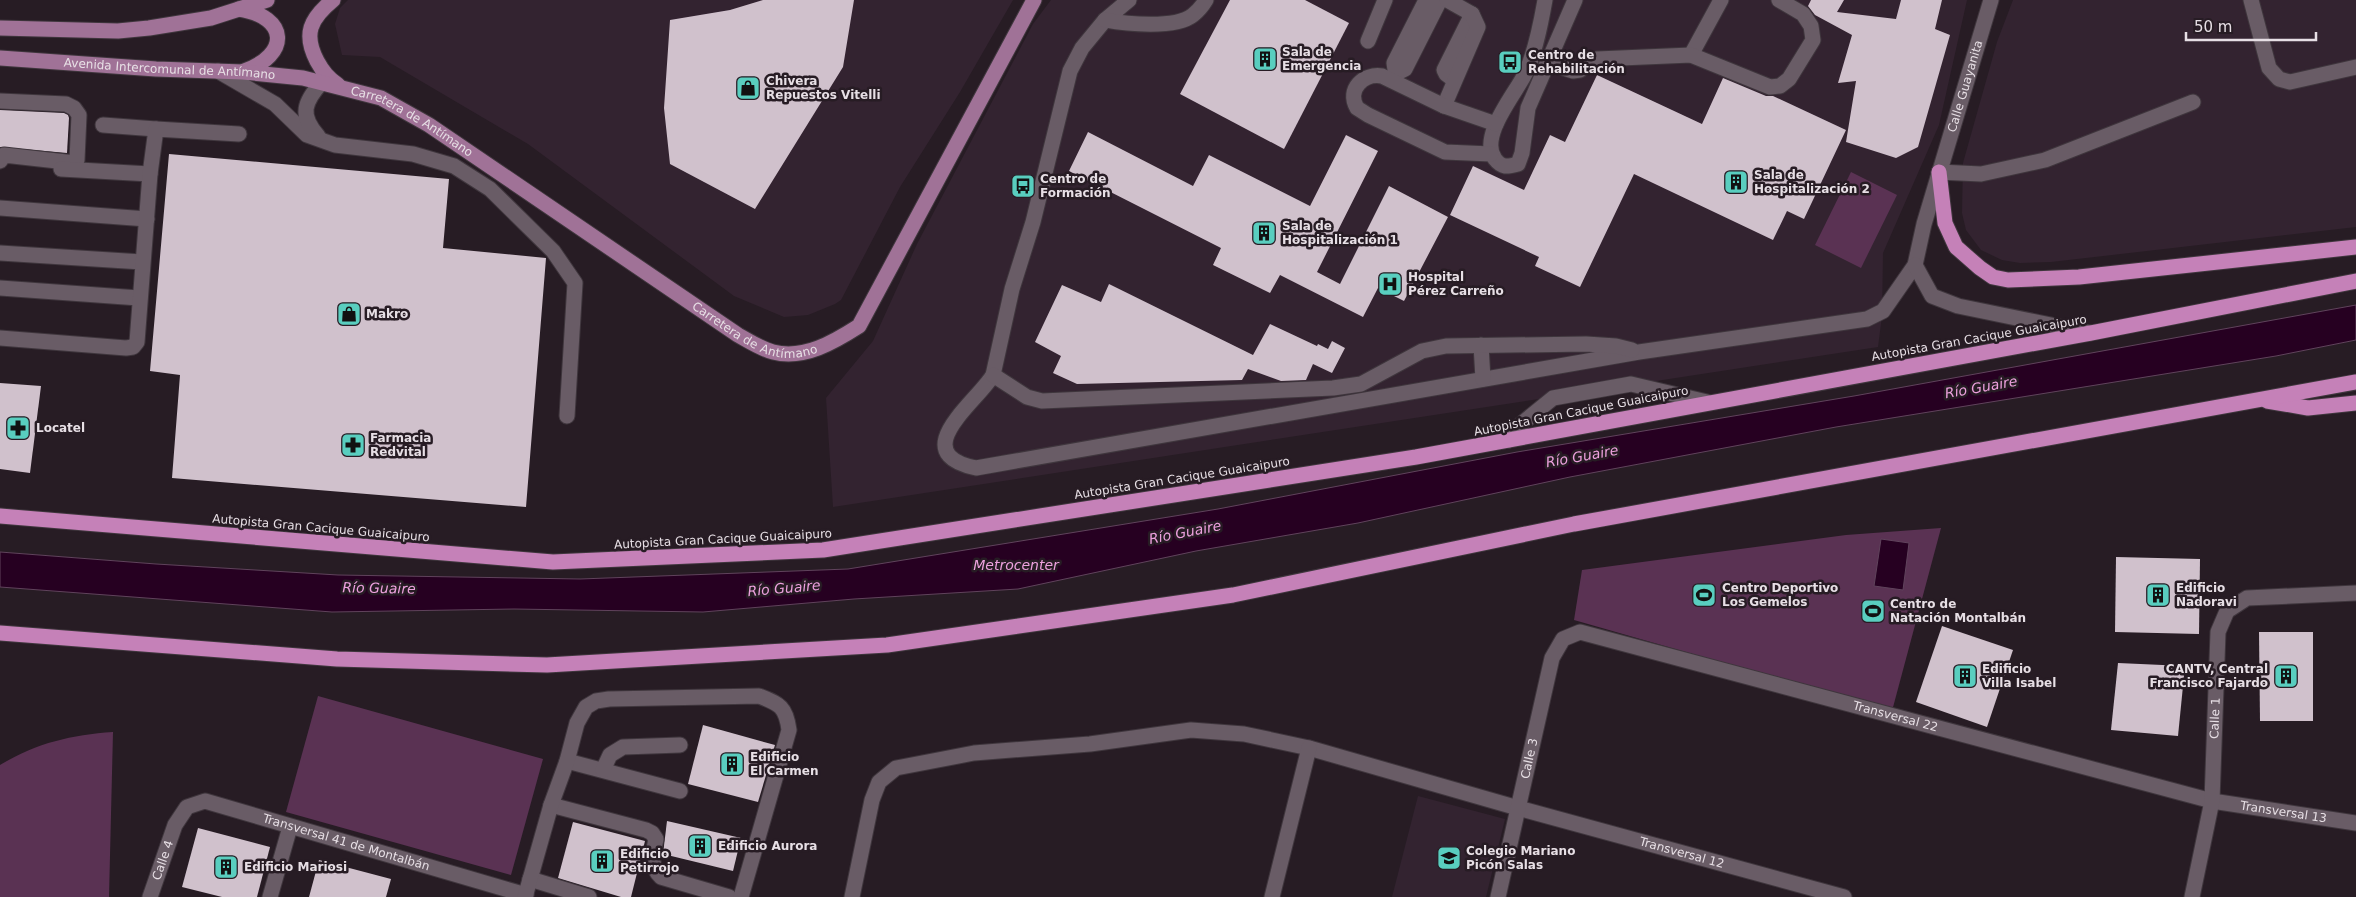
<svg xmlns="http://www.w3.org/2000/svg" width="2356" height="897" viewBox="0 0 2356 897" font-family="'DejaVu Sans',sans-serif">
<style>
.built{fill:#332330}
.green{fill:#5a3253}
.water{fill:#260021;stroke:#60435c}
.building{fill:#d0c1cc}
.lines{fill:none;stroke-linecap:round;stroke-linejoin:round}
.minor-casing{stroke:#3f363d;stroke-width:17}
.major-casing{stroke:#3f363d;stroke-width:17}
.highway-casing{stroke:#3f363d;stroke-width:17}
.minor{stroke:#695c66;stroke-width:15}
.major{stroke:#a07297;stroke-width:15}
.highway{stroke:#c581b8;stroke-width:15}
.labels{text-anchor:middle;dominant-baseline:central;stroke-width:5;stroke-linejoin:round;paint-order:stroke}
.poi-label{font-size:12px;font-weight:bold;fill:#e7dfe5;stroke:#271c24;text-anchor:start}
.street-label{font-size:12px;fill:#e7dfe5;stroke:#271c24}
.water-label{font-size:14px;font-style:italic;fill:#eda1de;stroke:#271c24}
</style>
<rect width="100%" height="100%" fill="#271c24"/>
<g class="built">
<polygon points="348,0 1013,0 960,92 900,187 841,300 835,304 808,315 784,317 734,296 528,144 380,57 342,55 335,24 340,8"/>
<polygon points="1051,0 1967,0 1939,125 1883,253 1882,316 1878,347 833,507 826,398 873,341 917,244 1033,24"/>
<polygon points="2013,0 2356,0 2356,227 2051,262 2020,263 2002,260 1981,250 1966,230 1962,213 1963,163 1997,42"/>
<polygon points="1418,796 1505,819 1486,897 1392,897"/>
</g>
<g class="green">
<polygon points="1851,172 1897,195 1861,268 1815,245"/>
<polygon points="1941,528 1892,711 1574,620 1582,570 1846,535"/>
<polygon points="318,696 543,759 511,875 286,812"/>
<path d="M113,732L109,897H0V765C36,743 71,735 113,732Z"/>
</g>
<g class="water">
<polygon points="2356,305 2356,340 2276,356 1836,427 1570,477 1358,523 1196,551 1018,589 854,599 703,612 514,609 332,612 0,587 0,552 156,564 338,575 580,579 848,569 1218,509 1517,452 1854,396"/>
<polygon points="1881,539 1909,543 1903,590 1874,586"/>
</g>
<g class="building">
<polygon points="763,0 854,0 843,67 755,209 670,164 664,108 670,20 730,10"/>
<polygon points="1230,0 1305,0 1349,23 1284,149 1180,94"/>
<polygon points="1811,0 1844,0 1837,12 1896,19 1901,0 1942,0 1935,29 1950,35 1918,147 1896,158 1846,142 1856,81 1838,83 1852,35 1815,15 1808,6"/>
<polygon points="1597,75 1702,124 1723,78 1766,96 1773,96 1846,130 1804,219 1787,211 1773,240 1634,174 1580,287 1535,266 1539,257 1450,215 1473,166 1524,190 1550,135 1565,142"/>
<polygon points="0,110 64,113 68,115 69,118 67,153 0,147"/>
<polygon points="1088,132 1193,186 1209,155 1310,206 1346,135 1378,151 1317,272 1340,284 1389,186 1448,217 1404,301 1378,288 1363,317 1280,275 1270,293 1213,265 1221,248 1069,171"/>
<polygon points="169,154 449,179 443,248 546,258 526,507 172,478 180,375 150,371"/>
<polygon points="1109,284 1253,355 1270,324 1317,346 1318,344 1328,349 1332,341 1345,348 1332,373 1313,364 1306,380 1281,381 1248,369 1242,380 1077,384 1053,373 1061,356 1035,342 1062,285 1101,302"/>
<polygon points="0,383 41,386 30,473 0,469"/>
<polygon points="2116,557 2200,559 2199,634 2115,632"/>
<polygon points="1942,626 2013,650 1987,727 1916,702"/>
<polygon points="2259,632 2313,632 2313,721 2260,721"/>
<polygon points="2118,663 2185,666 2178,736 2111,730"/>
<polygon points="703,725 775,745 758,802 688,784"/>
<polygon points="667,821 741,838 733,871 663,854"/>
<polygon points="573,822 645,841 631,897 621,897 558,878"/>
<polygon points="198,828 270,847 257,897 222,897 182,887"/>
<polygon points="319,860 391,879 386,897 309,897"/>
</g>
<g class="lines">
<g class="minor-casing">
<g id="minor">
<path id="s1" d="M1129,0L1105,20L1082,48L1070,71L1033,222L1012,289L993,375C978,401 904,453 976,468L1639,352L1867,319L1883,311L1915,265L1924,224L1991,0"/>
<polyline points="1426,0 1394,63 1395,70 1399,72 1405,69 1440,0"/>
<path d="M1545,0C1541,23 1536,50 1526,72C1517,92 1478,136 1495,159C1502,168 1507,167 1518,164L1522,153L1528,108L1575,0"/>
<polyline points="2251,0 2269,68 2279,79 2290,82 2356,67"/>
<path d="M1105,20C1126,24 1176,29 1193,15C1198,11 1203,5 1206,0"/>
<polyline points="1368,41 1385,0"/>
<polyline points="1691,55 1721,0"/>
<polyline points="1547,63 1573,71 1580,70 1597,59 1691,55 1770,87 1780,86 1789,79 1813,40 1811,26 1803,14 1779,0"/>
<polyline points="218,71 275,104 307,135 335,145 413,154 454,166 490,189 553,251 575,283 567,416"/>
<polyline points="1454,80 1446,74 1444,70 1472,14"/>
<polyline points="0,101 66,104 74,108 79,115 77,160 75,163 4,155 0,161"/>
<polyline points="1444,106 1478,27 1472,14 1447,0"/>
<polyline points="103,125 156,129"/>
<path d="M318,136C299,115 304,102 322,82"/>
<path d="M1491,154L1445,152L1368,115L1357,108C1346,89 1364,73 1382,76L1444,106L1496,124"/>
<polyline points="61,169 150,174"/>
<polyline points="1939,172 1981,174 2045,160 2193,102"/>
<polyline points="0,208 147,219"/>
<polyline points="0,253 142,262"/>
<polyline points="1915,265 1932,296 1958,306 2090,333"/>
<polyline points="0,288 139,298"/>
<polyline points="0,338 126,348 133,347 137,342 150,174 156,129 239,134"/>
<polyline points="1481,345 1483,379"/>
<polyline points="993,375 1027,397 1042,401 1333,388 1361,384 1422,351 1446,346 1586,344 1616,346 1632,350"/>
<polyline points="1509,440 1520,425 1553,398 1631,384 1707,402"/>
<polyline points="567,761 680,791"/>
<polyline points="603,770 610,755 623,747 680,745"/>
<path d="M551,805L646,830L652,833L656,839C653,854 649,865 661,877L729,897"/>
<polyline points="530,879 589,897"/>
<path id="s2" d="M150,897L175,825L187,807L205,801L526,895"/>
<polyline points="270,897 290,827"/>
<path d="M525,897L551,805L567,761L577,723L586,707L596,701L609,699L759,696C780,704 786,707 789,730L741,897"/>
<path id="s3" d="M852,897L872,800L879,782L896,768L974,753L1090,744L1191,730L1244,734L1309,748L1518,808L1844,897"/>
<polyline points="1272,897 1309,748"/>
<path id="s4" d="M1498,897L1552,658L1563,639L1580,632L2212,801L2356,823"/>
<path id="s5" d="M2192,897L2212,801L2218,632L2227,611L2247,598L2356,593"/>
</g>
</g>
<g class="major-casing">
<g id="major">
<path d="M333,0C310,19 303,34 317,61C323,72 328,78 338,85"/>
<path d="M239,9C289,17 290,55 244,71"/>
<polyline points="0,28 118,31 149,28 211,18 267,0"/>
<path id="s6" d="M0,58L156,69L243,72L303,78L381,98L429,125L738,335C749,341 761,349 773,352C804,360 834,342 859,326L1034,0"/>
</g>
</g>
<g class="highway-casing">
<g id="highway">
<polyline points="1939,172 1945,223 1956,247 1980,268 1993,277 2008,280 2079,277 2356,247"/>
<polyline points="2267,401 2308,408 2356,403"/>
<polyline points="0,516 553,562 823,550 1416,457 2091,333 2356,281"/>
<polyline points="0,633 337,659 547,665 887,645 1233,595 1574,524 2356,382"/>
</g>
</g>
<use href="#minor" class="minor"/>
<use href="#major" class="major"/>
<use href="#highway" class="highway"/>
</g>
<defs>
<g id="building-square" transform="scale(1.25)"><rect x="-9" y="-9" width="18" height="18" rx="4" fill="#59cebf" stroke="#271c24"/><path d="M-4-6H4V6H1V3H-1V6H-4ZM-2.5-4.3h1.7v1.8h-1.7ZM.8-4.3h1.7v1.8H.8ZM-2.5-1h1.7V.8h-1.7ZM.8-1h1.7V.8H.8Z" fill="#111"/></g>
<g id="bus-square" transform="scale(1.25)"><rect x="-9" y="-9" width="18" height="18" rx="4" fill="#59cebf" stroke="#271c24"/><path d="M-5-6H5V4H4V6H2V4H-2V6H-4V4H-5ZM-3.5-4V0h7V-4ZM-3.5 1.2v1.5H-2V1.2ZM2 1.2v1.5H3.5V1.2Z" fill="#111"/></g>
<g id="shop-square" transform="scale(1.25)"><rect x="-9" y="-9" width="18" height="18" rx="4" fill="#59cebf" stroke="#271c24"/><path d="M-5-2.5h2.3a2.7 3.5 0 0 1 5.4 0H5L5.5 6h-11ZM-1.5-2.5h3a1.5 2.3 0 0 0-3 0Z" fill="#111"/></g>
<g id="hospital-square" transform="scale(1.25)"><rect x="-9" y="-9" width="18" height="18" rx="4" fill="#59cebf" stroke="#271c24"/><path d="M-5-5h3v3.5h4V-5h3V5h-3V1.5h-4V5h-3Z" fill="#111"/></g>
<g id="pharmacy-square" transform="scale(1.25)"><rect x="-9" y="-9" width="18" height="18" rx="4" fill="#59cebf" stroke="#271c24"/><path d="M-2-6h4v4h4v4h-4v4h-4v-4h-4v-4h4Z" fill="#111"/></g>
<g id="stadium-square" transform="scale(1.25)"><rect x="-9" y="-9" width="18" height="18" rx="4" fill="#59cebf" stroke="#271c24"/><path d="M0-5a6.5 5 0 1 0 0 10a6.5 5 0 1 0 0-10ZM-3.5-1.8h7v3.6h-7Z" fill="#111"/></g>
<g id="school-square" transform="scale(1.25)"><rect x="-9" y="-9" width="18" height="18" rx="4" fill="#59cebf" stroke="#271c24"/><path d="M0-5L7-2L0 1L-7-2ZM-4 1L0 2.5L4 1V4Q0 6-4 4Z" fill="#111"/></g>
</defs>
<g fill-rule="evenodd">
<use href="#building-square" x="1265" y="59"/>
<use href="#bus-square" x="1510" y="62"/>
<use href="#shop-square" x="748" y="88"/>
<use href="#building-square" x="1736" y="182"/>
<use href="#bus-square" x="1023" y="186"/>
<use href="#building-square" x="1264" y="233"/>
<use href="#hospital-square" x="1390" y="284"/>
<use href="#shop-square" x="349" y="314"/>
<use href="#pharmacy-square" x="18" y="428"/>
<use href="#pharmacy-square" x="353" y="445"/>
<use href="#stadium-square" x="1704" y="595"/>
<use href="#building-square" x="2158" y="595"/>
<use href="#stadium-square" x="1873" y="611"/>
<use href="#building-square" x="1965" y="676"/>
<use href="#building-square" x="2286" y="676"/>
<use href="#building-square" x="732" y="764"/>
<use href="#building-square" x="700" y="846"/>
<use href="#school-square" x="1449" y="858"/>
<use href="#building-square" x="602" y="861"/>
<use href="#building-square" x="226" y="867"/>
</g>
<g class="labels">
<g class="poi-label">
<text x="1282" y="52">Sala de<tspan x="1282" dy="14">Emergencia</tspan></text>
<text x="1528" y="55">Centro de<tspan x="1528" dy="14">Rehabilitación</tspan></text>
<text x="766" y="81">Chivera<tspan x="766" dy="14">Repuestos Vitelli</tspan></text>
<text x="1754" y="175">Sala de<tspan x="1754" dy="14">Hospitalización 2</tspan></text>
<text x="1040" y="179">Centro de<tspan x="1040" dy="14">Formación</tspan></text>
<text x="1282" y="226">Sala de<tspan x="1282" dy="14">Hospitalización 1</tspan></text>
<text x="1408" y="277">Hospital<tspan x="1408" dy="14">Pérez Carreño</tspan></text>
<text x="366" y="314">Makro</text>
<text x="36" y="428">Locatel</text>
<text x="370" y="438">Farmacia<tspan x="370" dy="14">Redvital</tspan></text>
<text x="1722" y="588">Centro Deportivo<tspan x="1722" dy="14">Los Gemelos</tspan></text>
<text x="2176" y="588">Edificio<tspan x="2176" dy="14">Nadoravi</tspan></text>
<text x="1890" y="604">Centro de<tspan x="1890" dy="14">Natación Montalbán</tspan></text>
<text x="1982" y="669">Edificio<tspan x="1982" dy="14">Villa Isabel</tspan></text>
<text x="2268" y="669" text-anchor="end">CANTV, Central<tspan x="2268" dy="14">Francisco Fajardo</tspan></text>
<text x="750" y="757">Edificio<tspan x="750" dy="14">El Carmen</tspan></text>
<text x="718" y="846">Edificio Aurora</text>
<text x="1466" y="851">Colegio Mariano<tspan x="1466" dy="14">Picón Salas</tspan></text>
<text x="620" y="854">Edificio<tspan x="620" dy="14">Petirrojo</tspan></text>
<text x="244" y="867">Edificio Mariosi</text>
</g>
<g class="street-label">
<text stroke="none"><textPath href="#s6" startOffset="170">Avenida Intercomunal de Antímano</textPath></text>
<text stroke="none"><textPath href="#s1" startOffset="1698">Calle Guayanita</textPath></text>
<text stroke="none"><textPath href="#s6" startOffset="422">Carretera de Antímano</textPath></text>
<text stroke="none"><textPath href="#s6" startOffset="828">Carretera de Antímano</textPath></text>
<text transform="translate(1979 338) rotate(-10)">Autopista Gran Cacique Guaicaipuro</text>
<text transform="translate(1581 411) rotate(-11)">Autopista Gran Cacique Guaicaipuro</text>
<text transform="translate(1182 478) rotate(-9)">Autopista Gran Cacique Guaicaipuro</text>
<text transform="translate(321 528) rotate(5)">Autopista Gran Cacique Guaicaipuro</text>
<text transform="translate(723 539) rotate(-3)">Autopista Gran Cacique Guaicaipuro</text>
<text stroke="none"><textPath href="#s4" startOffset="612">Transversal 22</textPath></text>
<text stroke="none"><textPath href="#s5" startOffset="181">Calle 1</textPath></text>
<text stroke="none"><textPath href="#s4" startOffset="142">Calle 3</textPath></text>
<text stroke="none"><textPath href="#s4" startOffset="1012">Transversal 13</textPath></text>
<text stroke="none"><textPath href="#s2" startOffset="264">Transversal 41 de Montalbán</textPath></text>
<text stroke="none"><textPath href="#s3" startOffset="945">Transversal 12</textPath></text>
<text stroke="none"><textPath href="#s2" startOffset="39">Calle 4</textPath></text>
</g>
<g class="water-label">
<text transform="translate(1981 387) rotate(-10)">Río Guaire</text>
<text transform="translate(1582 456) rotate(-10)">Río Guaire</text>
<text transform="translate(1185 532) rotate(-11)">Río Guaire</text>
<text x="1016" y="565">Metrocenter</text>
<text transform="translate(379 588) rotate(1)">Río Guaire</text>
<text transform="translate(784 588) rotate(-5)">Río Guaire</text>
</g>
</g>
<path d="M2186 32v8h130v-8" fill="none" stroke="#e7dfe5" stroke-width="2.5"/>
<text x="2194" y="32" font-size="15" fill="#e7dfe5" stroke="#271c24" stroke-width="4" paint-order="stroke">50 m</text>
</svg>
